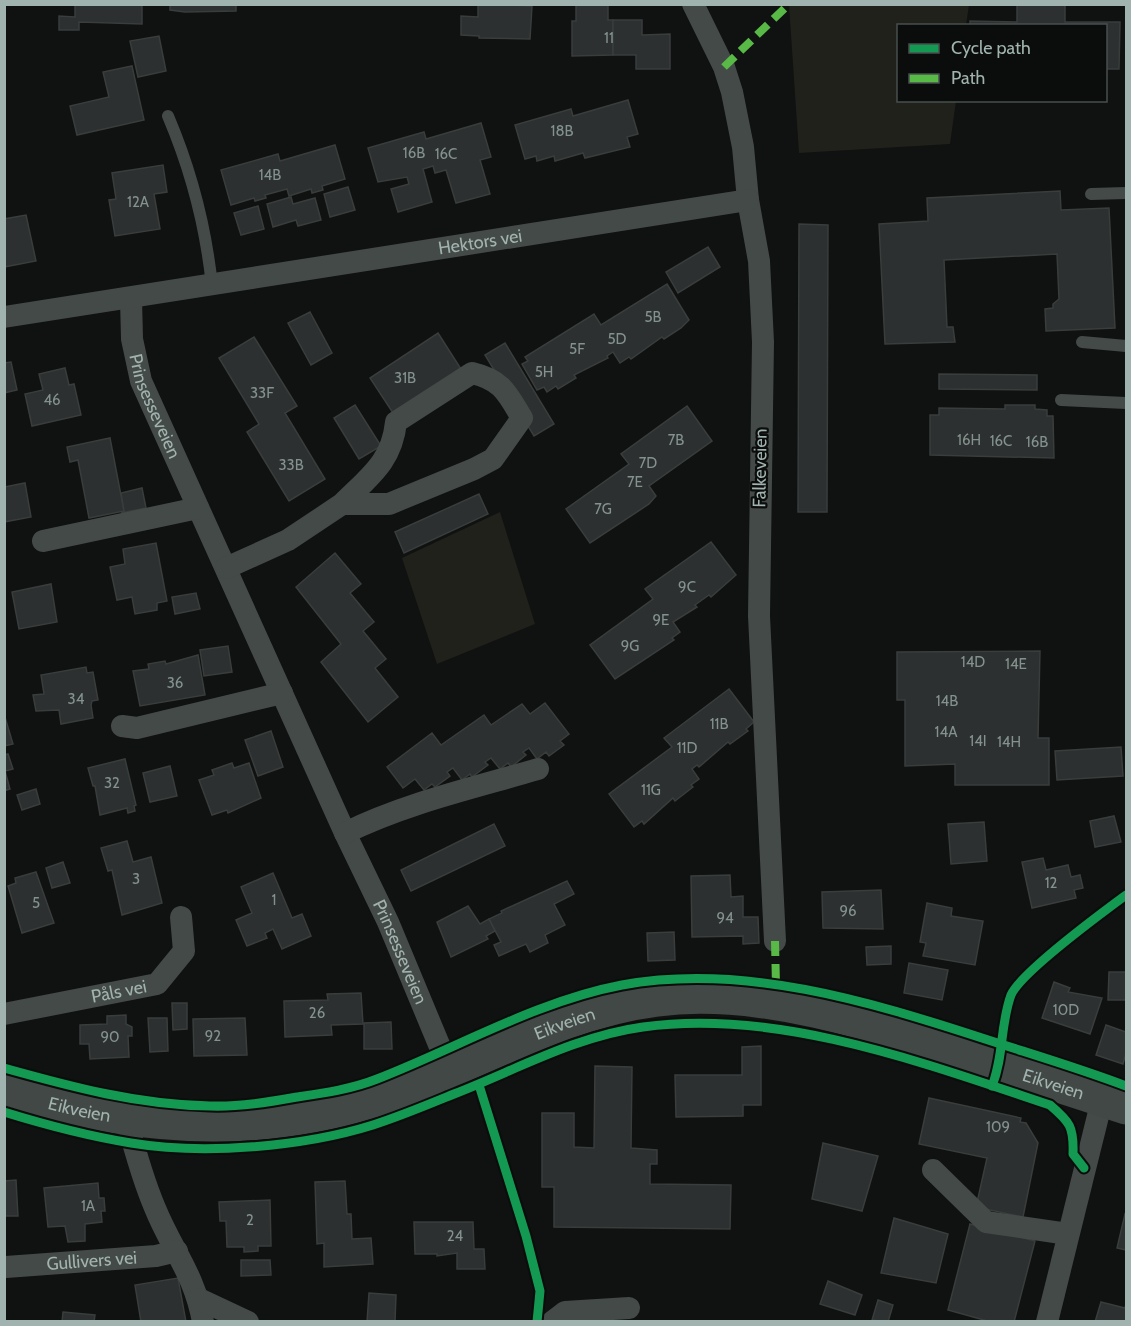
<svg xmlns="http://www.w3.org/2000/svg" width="1131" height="1326" viewBox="0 0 1131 1326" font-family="Cabin,sans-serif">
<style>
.green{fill:#20211b}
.building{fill:#2d3030;stroke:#393d3c;stroke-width:1.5}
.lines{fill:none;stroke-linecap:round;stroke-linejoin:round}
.lane{stroke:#444a48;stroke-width:12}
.street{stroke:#444a48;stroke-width:22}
.secondary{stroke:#424846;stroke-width:33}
.quiet{stroke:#58b947;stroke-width:8;stroke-dasharray:15 8;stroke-linecap:butt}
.cycleway-casing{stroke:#0b0c0c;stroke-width:13}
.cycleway{stroke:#139951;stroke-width:9}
.labels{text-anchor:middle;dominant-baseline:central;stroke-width:4.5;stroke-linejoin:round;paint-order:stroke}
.number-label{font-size:15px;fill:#83928e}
.street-label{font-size:18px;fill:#a0b3ae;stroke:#0b0c0c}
</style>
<rect width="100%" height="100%" fill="#101111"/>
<g class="green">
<polygon points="789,5 969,5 966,25 898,26 898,100 956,101 950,144 799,153"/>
<polygon points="500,512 535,624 437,664 402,558"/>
</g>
<g class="building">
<polygon points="75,4 142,4 142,24 79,22 79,30 59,30 59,16 75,17"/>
<polygon points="170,4 236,4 236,11 185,12 170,10"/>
<polygon points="478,4 532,6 530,39 479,38 479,36 461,35 461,16 478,17"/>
<polygon points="576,4 608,4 608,20 613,20 613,55 572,56 572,21 576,21"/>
<polygon points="1017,4 1065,4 1065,22 1120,22 1119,69 1106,69 1106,26 970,26 970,21 1017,22"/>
<polygon points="613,20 642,20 642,35 670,34 670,69 636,69 636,55 613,55"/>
<polygon points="159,36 166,71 138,77 130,41"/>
<polygon points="132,66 144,120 77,135 70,106 109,97 103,72"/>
<polygon points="628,100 638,134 627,137 630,147 585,158 583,153 555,161 554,156 537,161 536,156 525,159 515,125 571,109 573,116"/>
<polygon points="481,123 491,157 480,160 490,194 456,203 446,170 435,173 433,166 423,169 432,202 398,212 391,189 409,184 407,177 378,182 368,148 424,132 426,139"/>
<polygon points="335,145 345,179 322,186 323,190 312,193 311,189 289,196 287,189 265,195 266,198 255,201 254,198 231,205 221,170 278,154 280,161"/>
<polygon points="163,165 167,192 154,194 160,229 115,236 109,200 116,199 112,173"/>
<polygon points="348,187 355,210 330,217 324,194"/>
<polygon points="1060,191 1061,210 1109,208 1115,328 1046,331 1045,309 1053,308 1053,304 1059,299 1057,254 944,260 947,327 953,327 955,342 885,344 879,224 928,221 927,198"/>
<polygon points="291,197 293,204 315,198 321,220 298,226 296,220 273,227 267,204"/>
<polygon points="258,206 264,229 241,235 234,213"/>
<polygon points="26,215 36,261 4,267 4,219"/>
<polygon points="799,224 828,225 827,512 798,512"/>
<polygon points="708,247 720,267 678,293 666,272"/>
<polygon points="667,284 689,320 681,328 664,339 662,337 631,359 629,357 620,363 613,352 607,356 608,358 574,375 576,378 558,389 556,386 547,392 544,387 537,390 522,364 528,361 525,357 594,314 601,325"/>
<polygon points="310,312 332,353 311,365 288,323"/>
<polygon points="438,333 461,369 393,413 370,378"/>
<polygon points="254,337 297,406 285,413 325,479 289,501 247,432 259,424 219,358"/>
<polygon points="505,343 554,424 534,436 485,355"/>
<polygon points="11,362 17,390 4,393 4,363"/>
<polygon points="65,368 69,385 74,384 81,415 32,426 25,394 43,390 39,374"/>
<polygon points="939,374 1037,375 1037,390 939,389"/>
<polygon points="355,405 381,446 359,459 334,418"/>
<polygon points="1005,405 1035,405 1035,409 1047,410 1047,416 1053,416 1054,458 930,455 930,415 939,415 939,408 1005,409"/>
<polygon points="687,406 712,441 649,486 656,496 649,504 590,543 566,509 629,464 621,454"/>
<polygon points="110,438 124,511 89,518 78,460 70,462 67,447"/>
<polygon points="25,483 31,517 4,522 4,487"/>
<polygon points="142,488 146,508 121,513 124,511 121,493"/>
<polygon points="479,494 488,514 404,553 395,532"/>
<polygon points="711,542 736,575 711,597 709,595 695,605 697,607 673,622 680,632 672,638 674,640 615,679 590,645 653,599 645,589"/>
<polygon points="156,543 167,601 157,603 157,610 135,614 132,597 117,600 110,567 125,564 123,549"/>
<polygon points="335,553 361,584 350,593 374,622 363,631 386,659 375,668 398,697 368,722 321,662 341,644 296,587"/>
<polygon points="51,584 57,622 19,629 12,592"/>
<polygon points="196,593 200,609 175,614 172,597"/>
<polygon points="228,646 232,672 204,676 200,650"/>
<polygon points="1040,651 1038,738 1049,738 1049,785 955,785 955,764 905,766 905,700 897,700 897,652"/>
<polygon points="198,655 205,695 140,706 133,671 149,669 148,664 165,661 166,664"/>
<polygon points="86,667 87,673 93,672 98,700 92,701 91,705 93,718 61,724 59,710 36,711 33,695 44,694 41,675"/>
<polygon points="729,689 754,722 746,729 748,731 730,744 728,742 699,767 697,765 692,769 699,779 691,785 693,787 675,801 673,798 644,824 642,821 634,827 609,794 672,747 664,738"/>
<polygon points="545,703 569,734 560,741 564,745 549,756 546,752 537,759 529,748 523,752 526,755 511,767 508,763 500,769 491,758 485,762 488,765 472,777 470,774 462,780 453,768 447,772 450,776 435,787 432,784 424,790 415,779 403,788 387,767 432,733 441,745 484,715 491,725 522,704 530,714"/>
<polygon points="4,714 13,744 4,746"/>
<polygon points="271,731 283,767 258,776 245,740"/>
<polygon points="1121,747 1123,776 1057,780 1055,751"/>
<polygon points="8,754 13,769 5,771 10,789 4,791 4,755"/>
<polygon points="125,759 136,805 134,806 135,811 128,813 127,808 100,815 95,786 93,786 88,768"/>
<polygon points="232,763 234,768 249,763 261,798 228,813 227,810 212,815 199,780 214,775 212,770"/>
<polygon points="170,766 177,796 150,802 143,773"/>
<polygon points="36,789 40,804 22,810 17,795"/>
<polygon points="1114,816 1121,842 1095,847 1090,821"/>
<polygon points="984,822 987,861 951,864 948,824"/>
<polygon points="494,824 505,846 411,891 401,870"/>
<polygon points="127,841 133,862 151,857 162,903 122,915 112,870 108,871 101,848"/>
<polygon points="1043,858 1046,870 1068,865 1071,877 1080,875 1083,888 1074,890 1076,898 1032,908 1022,862"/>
<polygon points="63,862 70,883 52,888 46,868"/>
<polygon points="36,872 54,923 22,933 8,886 16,883 15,878"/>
<polygon points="273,873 292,918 302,914 311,936 282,949 273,929 265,933 267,938 247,946 236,920 252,913 241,887"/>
<polygon points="730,875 731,897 743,896 743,917 758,917 759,943 743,944 743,936 692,937 691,876"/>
<polygon points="567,881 574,894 554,904 565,925 545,935 548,943 530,952 526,944 499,956 494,945 501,942 489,919 502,913 501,911"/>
<polygon points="881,890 883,929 823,928 822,892"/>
<polygon points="927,903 952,908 951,916 983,921 975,965 923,956 926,943 920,942"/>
<polygon points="468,906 480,924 489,919 495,931 486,936 488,939 451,957 437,922"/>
<polygon points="674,932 675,960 648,961 647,933"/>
<polygon points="891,946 891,964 867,965 866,947"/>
<polygon points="909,963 948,970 942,1000 904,993"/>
<polygon points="1109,972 1126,972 1126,1000 1108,1000"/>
<polygon points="1054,982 1070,988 1068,992 1102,998 1090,1034 1042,1018"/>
<polygon points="361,993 363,1024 331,1025 332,1035 285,1037 284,1001 328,1000 327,994"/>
<polygon points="172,1003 187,1003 187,1029 173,1030"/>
<polygon points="126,1015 126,1024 132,1027 132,1036 128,1036 129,1057 90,1059 89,1044 80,1044 80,1025 107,1024 107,1016"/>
<polygon points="148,1018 167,1018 168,1051 150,1052"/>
<polygon points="245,1018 247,1055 194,1056 193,1019"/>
<polygon points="391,1022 392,1049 364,1049 364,1023"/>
<polygon points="1106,1025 1126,1032 1126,1053 1123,1064 1096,1055"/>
<polygon points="761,1046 761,1105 743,1105 743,1116 676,1117 675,1075 742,1075 742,1047"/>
<polygon points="595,1066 632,1067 631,1148 657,1150 657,1164 650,1164 650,1184 731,1185 730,1229 554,1227 554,1187 542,1187 542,1113 574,1113 574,1147 594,1148"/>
<polygon points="929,1098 1021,1118 1020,1122 1026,1123 1038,1143 1023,1217 976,1207 987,1158 919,1144"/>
<polygon points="823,1143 878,1156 862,1211 812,1199"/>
<polygon points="16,1180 18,1216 4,1216 4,1181"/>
<polygon points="345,1181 347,1214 351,1214 352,1239 371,1238 373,1264 324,1267 324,1243 317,1244 315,1182"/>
<polygon points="98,1183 99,1198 104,1198 105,1211 101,1211 102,1222 85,1224 85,1241 68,1242 65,1226 48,1227 44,1188"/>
<polygon points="270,1200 271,1246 258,1246 258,1251 244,1252 244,1247 227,1247 226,1221 220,1221 219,1202"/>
<polygon points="1125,1214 1126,1215 1126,1250 1117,1248"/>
<polygon points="894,1218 948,1234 936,1283 881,1273"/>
<polygon points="414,1222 473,1222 474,1249 484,1249 485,1269 457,1269 457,1253 437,1256 437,1254 415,1254"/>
<polygon points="970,1224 1035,1241 1014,1322 991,1322 948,1310"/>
<polygon points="241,1260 270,1260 271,1275 241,1276"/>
<polygon points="178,1278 186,1322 141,1322 135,1285"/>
<polygon points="828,1281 862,1295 855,1315 820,1304"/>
<polygon points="369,1293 396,1295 395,1322 367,1322"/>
<polygon points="878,1300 893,1305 888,1322 872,1320"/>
<polygon points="1101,1302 1125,1308 1126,1304 1126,1322 1095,1322"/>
<polygon points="63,1312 95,1315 94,1322 62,1322"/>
</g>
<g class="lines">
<g class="lane">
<path d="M168,116C191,170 206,228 212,286"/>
<polyline points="1091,194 1126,193"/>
<polyline points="1082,342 1126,346"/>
<polyline points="1061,400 1126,403"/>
</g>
<g class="street">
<polyline points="693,4 724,67 732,92 743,147 748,200 759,261 763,342 759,616 775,941"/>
<path id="s1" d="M131,299L132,339L141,381L345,833L388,922L450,1071"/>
<path id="s2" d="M4,317L748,200"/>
<polyline points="43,541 198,508"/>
<path d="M226,568L288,540L342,504H389L474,469L493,459L522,418C507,393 502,380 472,373L396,422C392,462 369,477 342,504"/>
<polyline points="122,726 137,728 282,693"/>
<path d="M345,833C406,803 473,788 538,769"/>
<path id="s3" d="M4,1014L157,984L184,951L181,917"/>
<path d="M127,1121C135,1151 143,1180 155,1208C172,1250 195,1275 203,1322"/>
<polyline points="933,1170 986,1222 1068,1234"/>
<path id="s4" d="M6,1267L156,1256L177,1251"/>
<polyline points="199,1299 248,1322"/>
<polyline points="552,1322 565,1312 629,1308"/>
<polyline points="1047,1322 1102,1100"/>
</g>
<path class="secondary" id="s5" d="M4,1090C129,1130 257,1140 383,1098C475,1067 559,1012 657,1000C763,986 883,1028 982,1061C1030,1077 1078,1092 1126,1108"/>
<g class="quiet">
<polyline points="724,67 789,4"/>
<polyline points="775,941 776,986"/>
</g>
<g class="cycleway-casing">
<g id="cycleway">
<path d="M4,1068C72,1087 139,1105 210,1106C240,1107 269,1102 297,1097C324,1093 352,1089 377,1079C457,1048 537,1001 622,985C744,963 868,1001 982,1038C1031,1054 1079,1068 1126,1086"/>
<polyline points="479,1085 526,1236 540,1291 537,1322"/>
<path d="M992,1086C1004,1056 1000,1025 1011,995C1021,972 1103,912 1126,895"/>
<path d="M4,1112C46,1125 88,1136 131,1143C203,1155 303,1147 373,1125C401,1116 427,1105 454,1094C516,1070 576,1036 643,1027C777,1008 924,1063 1050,1105C1070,1122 1074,1127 1073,1154L1084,1168"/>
</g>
</g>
<use href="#cycleway" class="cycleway"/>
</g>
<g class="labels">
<g class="number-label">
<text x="609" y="38">11</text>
<text x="562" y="131">18B</text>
<text x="414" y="153">16B</text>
<text x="446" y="154">16C</text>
<text x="270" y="175">14B</text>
<text x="138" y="202">12A</text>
<text x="653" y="317">5B</text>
<text x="617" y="339">5D</text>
<text x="577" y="349">5F</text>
<text x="544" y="372">5H</text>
<text x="405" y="378">31B</text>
<text x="262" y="393">33F</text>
<text x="52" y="400">46</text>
<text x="676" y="440">7B</text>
<text x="969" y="440">16H</text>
<text x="1001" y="441">16C</text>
<text x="1037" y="442">16B</text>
<text x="648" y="463">7D</text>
<text x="291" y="465">33B</text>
<text x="635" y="482">7E</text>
<text x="603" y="509">7G</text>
<text x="687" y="587">9C</text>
<text x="661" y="620">9E</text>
<text x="630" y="646">9G</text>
<text x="973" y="662">14D</text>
<text x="1016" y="664">14E</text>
<text x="175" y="683">36</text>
<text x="76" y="699">34</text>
<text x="947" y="701">14B</text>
<text x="719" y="724">11B</text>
<text x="946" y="732">14A</text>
<text x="978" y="741">14I</text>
<text x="1009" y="742">14H</text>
<text x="687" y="748">11D</text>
<text x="112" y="783">32</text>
<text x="651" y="790">11G</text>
<text x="136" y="879">3</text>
<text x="1051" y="883">12</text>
<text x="274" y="900">1</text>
<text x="36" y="903">5</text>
<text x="848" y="911">96</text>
<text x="725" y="918">94</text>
<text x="1066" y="1010">10D</text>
<text x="317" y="1013">26</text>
<text x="213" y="1036">92</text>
<text x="110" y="1037">90</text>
<text x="998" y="1127">109</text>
<text x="88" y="1206">1A</text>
<text x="250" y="1220">2</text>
<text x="455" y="1236">24</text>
</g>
<g class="street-label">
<text stroke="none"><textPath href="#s2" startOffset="482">Hektors vei</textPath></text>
<text stroke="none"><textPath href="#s1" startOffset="111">Prinsesseveien</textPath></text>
<text transform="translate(760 468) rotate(-89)">Falkeveien</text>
<text stroke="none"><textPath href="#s1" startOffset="710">Prinsesseveien</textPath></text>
<text stroke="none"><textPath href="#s3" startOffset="117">Påls vei</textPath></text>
<text stroke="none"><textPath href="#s5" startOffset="582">Eikveien</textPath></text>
<text stroke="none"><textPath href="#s5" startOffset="1086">Eikveien</textPath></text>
<text stroke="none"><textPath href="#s5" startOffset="78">Eikveien</textPath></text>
<text stroke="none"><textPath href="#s4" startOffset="86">Gullivers vei</textPath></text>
</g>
</g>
<rect width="1131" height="1326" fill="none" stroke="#a0b3ae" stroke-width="12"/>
<rect x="897" y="24" width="210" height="78" fill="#0b0c0c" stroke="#474f4d" stroke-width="1.5"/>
<rect x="909" y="44" width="30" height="9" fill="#139951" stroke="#474f4d" stroke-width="1.5"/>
<text x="951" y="54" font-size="18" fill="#a0b3ae">Cycle path</text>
<rect x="909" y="74" width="30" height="9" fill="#58b947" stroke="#474f4d" stroke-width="1.5"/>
<text x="951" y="84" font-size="18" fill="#a0b3ae">Path</text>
</svg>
